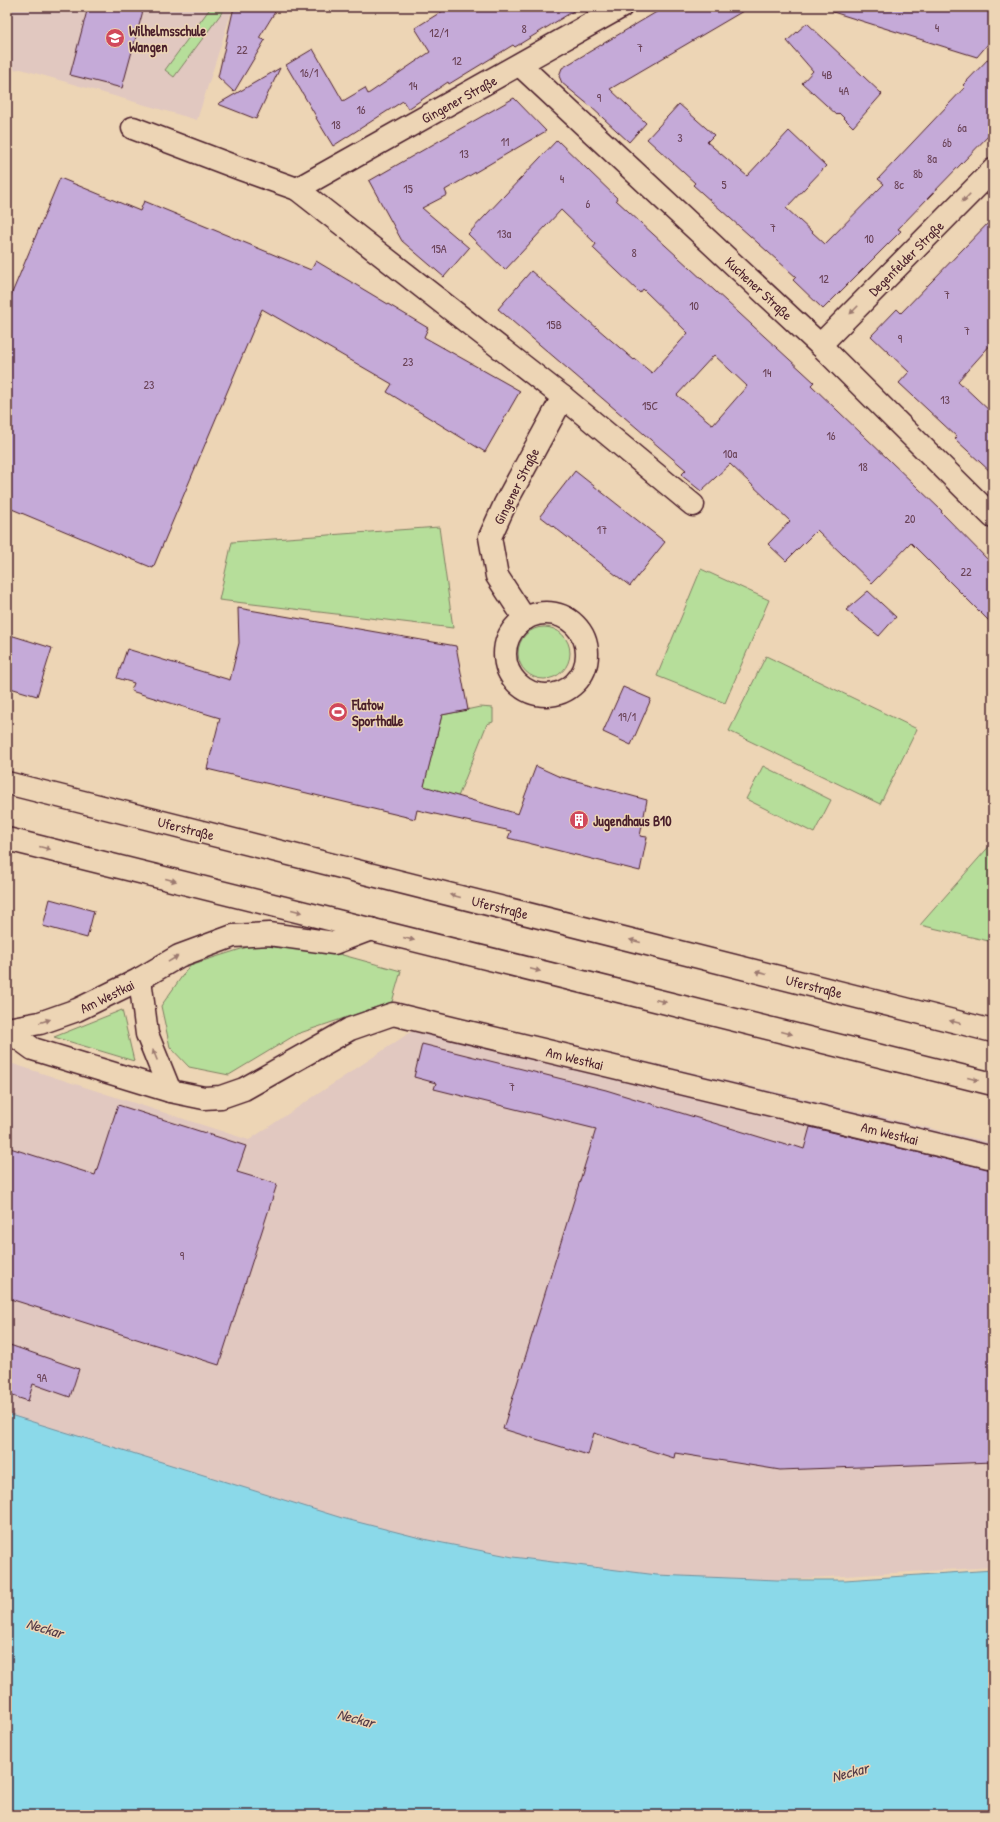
<svg xmlns="http://www.w3.org/2000/svg" width="1000" height="1822" viewBox="0 0 1000 1822" font-family="'Patrick Hand',sans-serif">
<style>
.built{fill:#e1c8c0}
.green{fill:#b6de9a;stroke:#807e62}
.water{fill:#8bd9e9;stroke:#718f9d}
.building{fill:#c5aad8;stroke:#4a1f2b;fill-rule:evenodd}
.lines{fill:none;stroke-linecap:round;stroke-linejoin:round}
.street-casing{stroke:#4a1f2b;stroke-width:25}
.secondary-casing{stroke:#4a1f2b;stroke-width:25}
.highway-casing{stroke:#4a1f2b;stroke-width:25}
.street{stroke:#edd5b5;stroke-width:22}
.secondary{stroke:#edd5b5;stroke-width:22}
.highway{stroke:#edd5b5;stroke-width:22}
.oneway{fill:#9c7a70}
.labels{text-anchor:middle;dominant-baseline:central;stroke-width:3;stroke-linejoin:round;paint-order:stroke}
.number-label{font-size:12px;fill:#694256}
.poi-label{font-size:14px;font-weight:bold;fill:#4a1f2b;stroke:#edd5b5;text-anchor:start}
.street-label{font-size:14px;fill:#4a1f2b;stroke:#edd5b5}
.water-label{font-size:15px;font-style:italic;fill:#543b48;stroke:#edd5b5}
</style>
<rect width="100%" height="100%" fill="#edd5b5"/>
<filter id="ink" filterUnits="userSpaceOnUse"><feTurbulence type="fractalNoise" baseFrequency=".025" numOctaves="2"/><feDisplacementMap in="SourceGraphic" scale="8" xChannelSelector="R" yChannelSelector="G"/><feConvolveMatrix kernelMatrix="1 2 1 2 8 2 1 2 1" color-interpolation-filters="sRGB"/></filter>
<g filter="url(#ink)">
<g class="built">
<polygon points="7,7 233,7 197,120 21,69 7,70"/>
<polygon points="300,7 339,7 324,13"/>
<polygon points="439,1013 993,1143 993,1567 777,1580 657,1575 513,1557 428,1540 342,1518 7,1414 7,1062 249,1140"/>
</g>
<g class="green">
<polygon points="211,7 226,7 174,77 165,70"/>
<polygon points="439,527 453,628 219,600 232,542"/>
<polygon points="701,569 769,600 725,703 657,676"/>
<circle cx="544" cy="653" r="26"/>
<polygon points="766,656 917,729 880,804 729,731"/>
<polygon points="480,707 493,708 493,722 487,724 450,817 418,808 442,715"/>
<polygon points="763,766 831,800 814,833 746,799"/>
<polygon points="993,842 993,942 920,925"/>
<polygon points="254,945 328,951 401,971 392,1002 297,1034 229,1075 189,1067 170,1047 161,1006 190,965"/>
<polygon points="122,1010 134,1061 54,1037"/>
</g>
<polygon class="water" points="7,1414 342,1518 428,1540 513,1557 657,1575 777,1580 845,1580 993,1570 993,1815 7,1815"/>
<g class="building">
<polygon points="88,7 144,7 122,88 70,75"/>
<polygon points="234,7 278,7 259,38 265,40 234,92 218,77"/>
<polygon points="449,7 580,7 515,47 513,45 449,84 448,82 408,109 403,101 333,146 316,118 317,118 286,65 313,49 343,101 365,88 368,94 430,52 415,28"/>
<polygon points="665,7 750,7 610,89 646,123 629,142 590,106 562,83 559,76 562,68"/>
<polygon points="834,7 983,7 993,10 993,38 977,57 833,12"/>
<polygon points="807,23 882,94 853,127 839,113 837,115 802,83 813,71 787,41"/>
<polygon points="993,54 993,131 898,229 901,231 823,309 793,280 796,277 693,185 695,183 647,139 679,104 714,135 707,142 747,176 789,131 826,166 786,208 825,244 884,184 878,179 965,87 963,85"/>
<polygon points="280,68 256,119 218,104"/>
<polygon points="514,98 546,131 445,190 447,195 422,208 469,248 444,277 402,241 369,181"/>
<path d="M557,140L617,198L616,200L814,382L811,385L942,511L941,512L993,565V625L911,543L872,583L817,530L786,561L768,544L790,521L730,464L701,491L681,475L686,470L498,309L531,271L634,360L635,359L652,373L688,333L643,289L640,293L593,248L596,244L561,210L505,270L468,234ZM714,355L747,386L713,425L677,395Z"/>
<polygon points="60,178 140,211 144,201 311,270 316,261 428,328 424,337 520,391 485,452 387,392 392,384 262,309 153,568 7,507 7,305"/>
<polygon points="993,218 993,342 958,381 993,414 993,474 955,439 957,437 899,383 909,372 871,336 897,309 901,313"/>
<polygon points="575,471 665,542 630,586 540,516"/>
<polygon points="868,591 896,617 879,636 846,610"/>
<polygon points="238,608 456,646 468,710 442,715 424,786 518,814 536,766 558,776 647,800 640,836 647,837 640,871 508,838 511,831 417,810 415,819 207,769 220,718 131,691 134,683 117,678 127,649 230,680 239,643"/>
<polygon points="7,634 52,648 37,696 7,687"/>
<polygon points="623,687 651,699 631,745 603,732"/>
<polygon points="50,899 94,911 87,938 43,926"/>
<polygon points="422,1044 606,1090 789,1146 789,1144 804,1149 810,1127 993,1170 993,1462 780,1470 675,1453 674,1458 594,1433 588,1455 503,1429 596,1129 434,1089 436,1083 414,1077"/>
<polygon points="118,1105 246,1146 237,1172 277,1184 219,1365 7,1298 7,1147 95,1175"/>
<polygon points="7,1344 79,1369 70,1397 33,1384 28,1401 7,1394"/>
</g>
<g class="lines">
<g class="street-casing">
<g id="street">
<polyline points="520,65 820,345 993,517"/>
<polyline points="133,128 241,169 297,189 621,7"/>
<polyline points="297,189 563,397 693,505"/>
<polyline points="820,345 993,170"/>
<circle cx="546" cy="654" r="41"/>
<polyline points="525,619 497,576 490,537 505,504 563,397"/>
<polyline points="140,979 147,1034 170,1091"/>
<polyline points="7,1030 33,1049 170,1091 204,1098 221,1097 244,1089 350,1029 393,1014 993,1158"/>
</g>
</g>
<g class="secondary-casing">
<polyline id="secondary" points="7,1029 40,1023 77,1010 140,979"/>
</g>
<g class="highway-casing">
<g id="highway">
<polyline points="7,783 993,1031"/>
<polyline points="7,839 993,1084"/>
<polyline points="140,979 179,956 233,936 269,934 334,943 371,929"/>
</g>
</g>
<use href="#street" class="street"/>
<use href="#secondary" class="secondary"/>
<use href="#highway" class="highway"/>
</g>
<defs><path id="oneway-solid" d="M-6-.8H1V-3.2L6.5 0L1 3.2V.8H-6Z"/></defs>
<g class="oneway">
<use href="#oneway-solid" transform="translate(966 198) rotate(135)"/>
<use href="#oneway-solid" transform="translate(854 310) rotate(135)"/>
<use href="#oneway-solid" transform="translate(45 848) rotate(14)"/>
<use href="#oneway-solid" transform="translate(171 880) rotate(14)"/>
<use href="#oneway-solid" transform="translate(455 896) rotate(-166)"/>
<use href="#oneway-solid" transform="translate(297 911) rotate(14)"/>
<use href="#oneway-solid" transform="translate(409 939) rotate(14)"/>
<use href="#oneway-solid" transform="translate(635 941) rotate(-166)"/>
<use href="#oneway-solid" transform="translate(173 959) rotate(-31)"/>
<use href="#oneway-solid" transform="translate(535 970) rotate(14)"/>
<use href="#oneway-solid" transform="translate(761 973) rotate(-166)"/>
<use href="#oneway-solid" transform="translate(661 1001) rotate(14)"/>
<use href="#oneway-solid" transform="translate(45 1021) rotate(-18)"/>
<use href="#oneway-solid" transform="translate(955 1022) rotate(-166)"/>
<use href="#oneway-solid" transform="translate(787 1033) rotate(14)"/>
<use href="#oneway-solid" transform="translate(155 1055) rotate(-112)"/>
<use href="#oneway-solid" transform="translate(973 1079) rotate(14)"/>
</g>
</g>
<defs>
<g id="school-disc" transform="scale(1)"><circle r="9.5" fill="#d1495b" stroke="#edd5b5"/><path d="M0-5L7-2L0 1L-7-2ZM-4 1L0 2.5L4 1V4Q0 6-4 4Z" fill="#fff"/></g>
<g id="stadium-disc" transform="scale(1)"><circle r="9.5" fill="#d1495b" stroke="#edd5b5"/><path d="M0-5a6.5 5 0 1 0 0 10a6.5 5 0 1 0 0-10ZM-3.5-1.8h7v3.6h-7Z" fill="#fff"/></g>
<g id="building-disc" transform="scale(1)"><circle r="9.5" fill="#d1495b" stroke="#edd5b5"/><path d="M-4-6H4V6H1V3H-1V6H-4ZM-2.5-4.3h1.7v1.8h-1.7ZM.8-4.3h1.7v1.8H.8ZM-2.5-1h1.7V.8h-1.7ZM.8-1h1.7V.8H.8Z" fill="#fff"/></g>
</defs>
<g fill-rule="evenodd">
<use href="#school-disc" x="115" y="38"/>
<use href="#stadium-disc" x="338" y="712"/>
<use href="#building-disc" x="579" y="820"/>
</g>
<g class="labels">
<g class="number-label">
<text x="937" y="27">4</text>
<text x="524" y="28">8</text>
<text x="439" y="32">12/1</text>
<text x="640" y="47">7</text>
<text x="242" y="49">22</text>
<text x="457" y="60">12</text>
<text x="309" y="72">16/1</text>
<text x="827" y="74">4B</text>
<text x="413" y="85">14</text>
<text x="844" y="90">4A</text>
<text x="599" y="97">9</text>
<text x="361" y="109">16</text>
<text x="336" y="124">18</text>
<text x="962" y="127">6a</text>
<text x="680" y="137">3</text>
<text x="505" y="141">11</text>
<text x="947" y="142">6b</text>
<text x="464" y="153">13</text>
<text x="932" y="158">8a</text>
<text x="918" y="173">8b</text>
<text x="562" y="178">4</text>
<text x="724" y="184">5</text>
<text x="899" y="184">8c</text>
<text x="408" y="188">15</text>
<text x="588" y="203">6</text>
<text x="773" y="227">7</text>
<text x="504" y="233">13a</text>
<text x="869" y="238">10</text>
<text x="439" y="248">15A</text>
<text x="634" y="252">8</text>
<text x="824" y="278">12</text>
<text x="947" y="294">7</text>
<text x="694" y="305">10</text>
<text x="554" y="324">15B</text>
<text x="967" y="330">7</text>
<text x="900" y="338">9</text>
<text x="408" y="361">23</text>
<text x="767" y="372">14</text>
<text x="149" y="384">23</text>
<text x="945" y="399">13</text>
<text x="650" y="405">15C</text>
<text x="831" y="435">16</text>
<text x="730" y="453">10a</text>
<text x="863" y="466">18</text>
<text x="910" y="518">20</text>
<text x="602" y="529">17</text>
<text x="966" y="571">22</text>
<text x="627" y="716">19/1</text>
<text x="512" y="1086">7</text>
<text x="182" y="1255">9</text>
<text x="42" y="1377">9A</text>
</g>
<g class="poi-label">
<text x="129" y="30">Wilhelmsschule<tspan x="129" dy="16">Wangen</tspan></text>
<text x="352" y="704">Flatow<tspan x="352" dy="16">Sporthalle</tspan></text>
<text x="593" y="820">Jugendhaus B10</text>
</g>
<g class="street-label">
<text transform="translate(459 99) rotate(-29)">Gingener Straße</text>
<text transform="translate(906 258) rotate(-45)">Degenfelder Straße</text>
<text transform="translate(759 288) rotate(43)">Kuchener Straße</text>
<text transform="translate(516 486) rotate(-63)">Gingener Straße</text>
<text transform="translate(186 828) rotate(14)">Uferstraße</text>
<text transform="translate(500 907) rotate(14)">Uferstraße</text>
<text transform="translate(814 986) rotate(14)">Uferstraße</text>
<text transform="translate(107 996) rotate(-26)">Am Westkai</text>
<text transform="translate(575 1058) rotate(14)">Am Westkai</text>
<text transform="translate(890 1133) rotate(14)">Am Westkai</text>
</g>
<g class="water-label">
<text transform="translate(45 1628) rotate(17)">Neckar</text>
<text transform="translate(356 1718) rotate(15)">Neckar</text>
<text transform="translate(850 1772) rotate(-15)">Neckar</text>
</g>
</g>
<rect width="1000" height="1822" fill="none" stroke="#edd5b5" stroke-width="24"/>
<rect x="12" y="12" width="976" height="1798" fill="none" stroke="#4a1f2b" stroke-width="1.5" filter="url(#ink)"/>
</svg>
